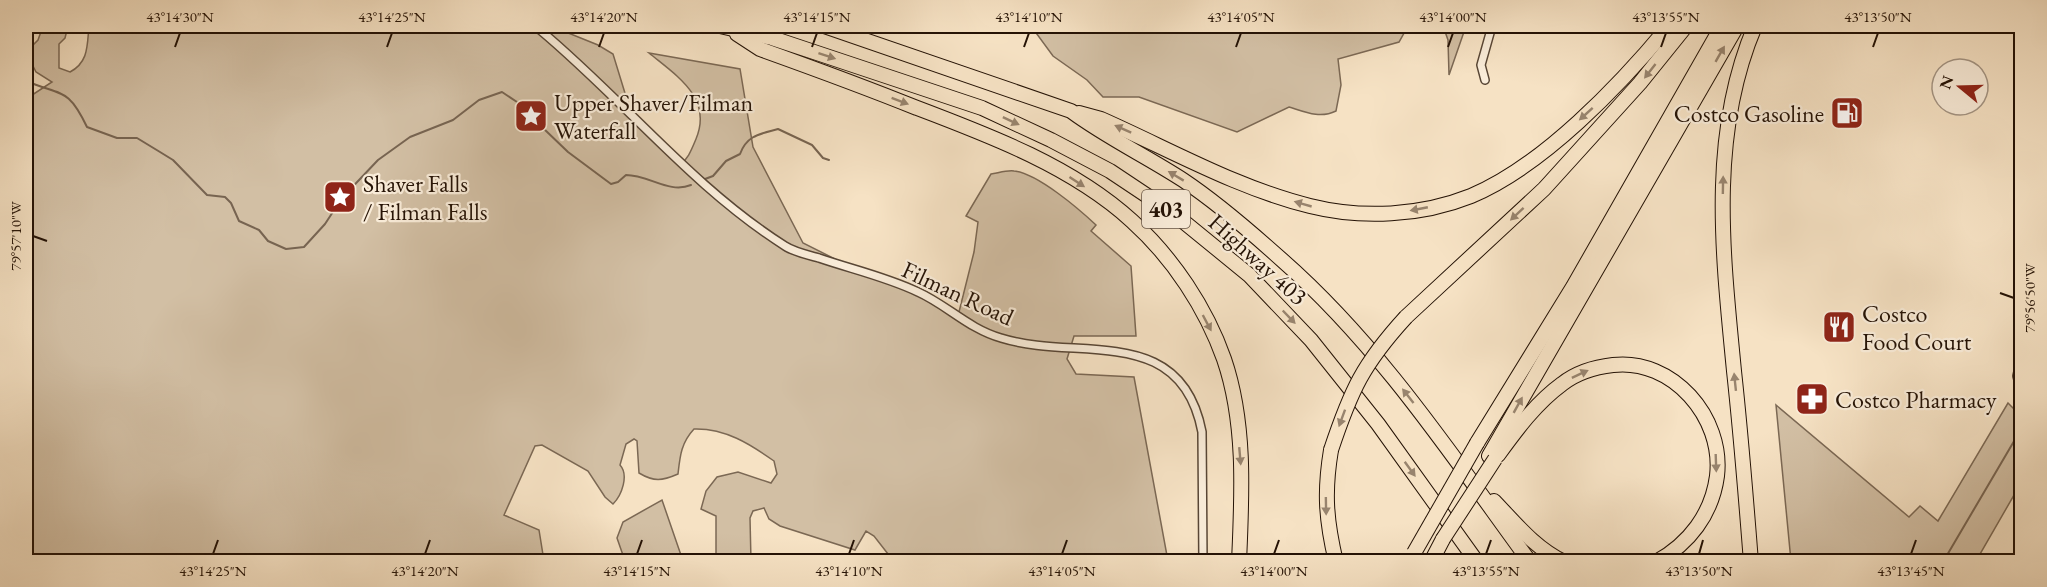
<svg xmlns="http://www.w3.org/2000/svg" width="2047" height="587" viewBox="0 0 2047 587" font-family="'EB Garamond',serif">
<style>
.green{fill:#d2bfa4;stroke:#7b6854;stroke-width:1.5}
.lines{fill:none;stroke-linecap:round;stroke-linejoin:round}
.stream{stroke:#776451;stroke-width:2}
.street-casing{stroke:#584635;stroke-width:10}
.highway-casing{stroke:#241205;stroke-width:16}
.street{stroke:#f9ecd9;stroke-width:7}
.highway{stroke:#f6e2c4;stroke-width:14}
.highway-bridge-casing{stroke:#241205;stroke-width:16;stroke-linecap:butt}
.highway-bridge{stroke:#f6e2c4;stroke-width:14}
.oneway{fill:#98846e}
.ticks{fill:none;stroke:#241205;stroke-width:2}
.labels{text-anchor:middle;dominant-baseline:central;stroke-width:4.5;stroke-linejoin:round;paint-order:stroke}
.shield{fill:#f9ecd9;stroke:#645345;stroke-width:1.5}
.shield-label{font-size:22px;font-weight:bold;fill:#241205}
.poi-label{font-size:24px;fill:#241205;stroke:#f9ecd9;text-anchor:start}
.street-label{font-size:24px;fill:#241205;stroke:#f9ecd9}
.neatline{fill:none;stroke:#241205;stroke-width:2}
.ticks-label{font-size:15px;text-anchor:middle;fill:#241205}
</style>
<rect width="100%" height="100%" fill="#f6e2c4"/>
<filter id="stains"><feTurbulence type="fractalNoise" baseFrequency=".00333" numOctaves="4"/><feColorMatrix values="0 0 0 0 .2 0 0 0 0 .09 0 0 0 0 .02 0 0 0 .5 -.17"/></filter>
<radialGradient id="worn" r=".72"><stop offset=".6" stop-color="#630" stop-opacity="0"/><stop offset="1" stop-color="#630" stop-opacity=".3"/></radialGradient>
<g class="green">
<path d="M43,26H68L65,38L59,44V68L70,72C89,62 87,45 89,26H551L598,45L613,54L632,116L679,166C688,159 691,151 696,139C713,98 677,76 649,53L740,69L753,147L803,243L869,276L921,290L958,316L974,252L978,222L966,216L991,174C998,173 1007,170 1014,171C1037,173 1079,209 1096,225L1091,231L1131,266L1136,336H1074L1067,359L1076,374L1134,377L1168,561H886L888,554L874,536L866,531L855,550L780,526L769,519L764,508L753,511L750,518L751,561H716V516L701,509L706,491L717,477L738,472L771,483L777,474L774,461C750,444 725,428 694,429C681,443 680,456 678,474C662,481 654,482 639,473L637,441L634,439L626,444L620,465C629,475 622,495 613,504L605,497L588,471L542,445L535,446L504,515L539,530L544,561H26V416L29,388L26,387V99L52,82L36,72L26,52L38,40Z"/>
<path d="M1031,26H1408L1399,42L1338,59L1341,85L1336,111C1320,119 1305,112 1289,107L1237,132L1139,97H1103L1087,80L1053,56Z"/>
<polygon points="1443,26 1466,26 1449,75 1448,40"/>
<polygon points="2008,403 2021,416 2021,483 1980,554 1982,561 1791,561 1776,405 1909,517 1920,506 1938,521"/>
<polygon points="662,500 683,561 625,561 617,538 623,522"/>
</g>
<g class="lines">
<g class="stream">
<path d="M26,81C62,96 68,87 87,127L117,138H137L160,152L173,160L207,195L225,197L231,203L239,221L259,230L268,241L286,249L304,247L325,224L342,198L378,160L410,137L453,120L479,100L502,92L517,102L534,125L543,128L568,152L611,184L618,182L626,175C649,175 669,194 691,185"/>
<path d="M705,179L713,176L726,161L740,154C747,135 760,134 778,129L812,145L823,158L829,160"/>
<polyline points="1943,562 2020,431"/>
</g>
<g class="street-casing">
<g id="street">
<path d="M540,30C624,100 692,187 785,246C794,252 808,255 819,258C851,269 887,277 918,292C947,305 969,329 1001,338C1078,362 1181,322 1202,432L1203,562"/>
<polyline points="1485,80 1481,65 1492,26"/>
<polyline points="2022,356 2017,376 2022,393"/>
</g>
</g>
<g class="highway-casing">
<g id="highway">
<polyline points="720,26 772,38 982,108 1051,140 1110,171 1173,213 1249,275 1311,340 1378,424 1477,562"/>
<path d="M824,26L1071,111C1106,137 1146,156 1183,180C1216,202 1252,233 1282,260C1380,346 1453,457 1530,562"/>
<path d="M737,34L760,49C813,68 865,87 917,108C991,136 1073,167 1132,221C1173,258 1206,308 1224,359C1246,423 1242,495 1239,562"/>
<path d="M1079,113L1101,119C1169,149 1237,188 1310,206C1362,219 1421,216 1471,196C1543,166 1620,85 1669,26"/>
<polyline points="1406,317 1544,189 1640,83 1686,26"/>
<polyline points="1477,443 1573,287 1722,26"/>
<path d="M1331,450C1324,492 1326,520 1336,562"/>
<path d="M1498,455C1517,429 1536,403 1562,384C1576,373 1595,367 1613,365C1672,358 1724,417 1717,476C1712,514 1689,544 1656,562"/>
<polyline points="1489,456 1737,26"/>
<path d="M1494,501C1516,524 1535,548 1564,562"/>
<polyline points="1431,562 1443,539"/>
<path d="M1751,562C1746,498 1741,435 1734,371C1723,256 1708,136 1755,26"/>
</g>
</g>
<use href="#street" class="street"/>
<use href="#highway" class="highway"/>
<g class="highway-bridge-casing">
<g id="highway-bridge">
<path d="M1331,450C1351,390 1363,364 1406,317"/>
<polyline points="1443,539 1495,459"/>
<polyline points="1414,553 1477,443"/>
</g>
</g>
<use href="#highway-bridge" class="highway-bridge"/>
</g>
<defs><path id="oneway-solid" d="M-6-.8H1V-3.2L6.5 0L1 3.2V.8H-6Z" transform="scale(1.5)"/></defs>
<g class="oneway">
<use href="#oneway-solid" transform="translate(1720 54) rotate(-60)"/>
<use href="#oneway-solid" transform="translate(827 56) rotate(18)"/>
<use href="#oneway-solid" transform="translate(1650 71) rotate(128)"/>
<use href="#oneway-solid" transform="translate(900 101) rotate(21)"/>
<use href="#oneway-solid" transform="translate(1586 114) rotate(138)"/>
<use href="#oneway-solid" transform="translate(1011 121) rotate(25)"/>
<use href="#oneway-solid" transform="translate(1123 129) rotate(-156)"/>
<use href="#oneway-solid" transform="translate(1176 176) rotate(-149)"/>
<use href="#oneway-solid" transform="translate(1077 182) rotate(33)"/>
<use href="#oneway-solid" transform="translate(1723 185) rotate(-89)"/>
<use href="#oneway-solid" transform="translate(1303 204) rotate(-164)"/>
<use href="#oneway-solid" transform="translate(1419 209) rotate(169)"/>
<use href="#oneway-solid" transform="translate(1517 214) rotate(137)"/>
<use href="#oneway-solid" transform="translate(1289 317) rotate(46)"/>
<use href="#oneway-solid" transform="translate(1207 323) rotate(62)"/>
<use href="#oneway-solid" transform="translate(1580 374) rotate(-25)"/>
<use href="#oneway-solid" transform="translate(1735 382) rotate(-96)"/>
<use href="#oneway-solid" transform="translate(1408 396) rotate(-128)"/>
<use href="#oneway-solid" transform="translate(1518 405) rotate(-61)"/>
<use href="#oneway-solid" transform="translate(1342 418) rotate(110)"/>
<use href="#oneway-solid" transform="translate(1240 456) rotate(85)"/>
<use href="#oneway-solid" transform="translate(1716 463) rotate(88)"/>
<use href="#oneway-solid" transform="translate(1410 469) rotate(54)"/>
<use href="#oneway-solid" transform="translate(1326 506) rotate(89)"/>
</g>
<path class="ticks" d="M175,47L180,33M387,47L392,33M599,47L604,33M812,47L817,33M1024,47L1029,33M1236,47L1241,33M1448,47L1453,33M1661,47L1666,33M1873,47L1878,33M33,236L47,241M2000,293L2014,298M213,554L218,540M425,554L430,540M637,554L642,540M849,554L854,540M1062,554L1067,540M1274,554L1279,540M1486,554L1491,540M1699,554L1703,540M1911,554L1916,540"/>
<defs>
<g id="fuel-square" transform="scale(1.725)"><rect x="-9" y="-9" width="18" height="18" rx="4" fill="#8f2418" stroke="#f9ecd9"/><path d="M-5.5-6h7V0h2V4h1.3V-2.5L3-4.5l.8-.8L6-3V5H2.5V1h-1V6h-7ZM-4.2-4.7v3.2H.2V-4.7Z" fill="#fff"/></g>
<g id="sight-square" transform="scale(1.725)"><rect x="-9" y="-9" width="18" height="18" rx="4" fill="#8f2418" stroke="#f9ecd9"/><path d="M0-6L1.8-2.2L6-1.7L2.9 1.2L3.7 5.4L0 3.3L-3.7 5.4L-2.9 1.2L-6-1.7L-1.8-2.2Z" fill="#fff"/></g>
<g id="restaurant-square" transform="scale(1.725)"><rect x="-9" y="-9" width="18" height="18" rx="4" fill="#8f2418" stroke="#f9ecd9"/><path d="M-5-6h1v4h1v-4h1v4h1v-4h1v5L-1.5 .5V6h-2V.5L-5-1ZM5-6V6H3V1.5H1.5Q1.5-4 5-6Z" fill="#fff"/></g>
<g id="pharmacy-square" transform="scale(1.725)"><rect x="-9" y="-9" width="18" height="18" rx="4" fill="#8f2418" stroke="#f9ecd9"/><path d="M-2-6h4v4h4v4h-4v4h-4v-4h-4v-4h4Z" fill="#fff"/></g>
</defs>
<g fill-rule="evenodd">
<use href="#fuel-square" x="1847" y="113"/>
<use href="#sight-square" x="531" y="116"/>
<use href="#sight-square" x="340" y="197"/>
<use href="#restaurant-square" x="1839" y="327"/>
<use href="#pharmacy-square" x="1812" y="399"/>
</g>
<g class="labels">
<rect class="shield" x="1142" y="190" width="48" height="38" rx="4.5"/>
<g class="shield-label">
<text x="1166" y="209">403</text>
</g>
<g class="poi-label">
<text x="554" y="102">Upper Shaver/Filman<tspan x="554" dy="28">Waterfall</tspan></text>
<text x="1824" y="113" text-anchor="end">Costco Gasoline</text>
<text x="363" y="183">Shaver Falls<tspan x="363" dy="28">/ Filman Falls</tspan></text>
<text x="1862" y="313">Costco<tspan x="1862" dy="28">Food Court</tspan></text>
<text x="1835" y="399">Costco Pharmacy</text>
</g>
<g class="street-label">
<text transform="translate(1258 259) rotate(42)">Highway 403</text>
<text transform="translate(958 293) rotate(25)">Filman Road</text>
</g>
</g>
<rect width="2047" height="587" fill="none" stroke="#f6e2c4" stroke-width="66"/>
<g transform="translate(1960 87) rotate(289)"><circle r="28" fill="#f9ecd9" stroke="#a49584" stroke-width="1.5"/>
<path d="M0-4.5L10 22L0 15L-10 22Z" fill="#8f2418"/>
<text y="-9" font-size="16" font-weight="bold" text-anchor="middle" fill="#241205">N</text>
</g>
<rect x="33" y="33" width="1981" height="521" class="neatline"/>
<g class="ticks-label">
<text x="180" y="22">43°14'30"N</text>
<text x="392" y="22">43°14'25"N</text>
<text x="604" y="22">43°14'20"N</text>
<text x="817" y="22">43°14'15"N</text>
<text x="1029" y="22">43°14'10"N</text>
<text x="1241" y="22">43°14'05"N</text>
<text x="1453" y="22">43°14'00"N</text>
<text x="1666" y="22">43°13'55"N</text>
<text x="1878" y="22">43°13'50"N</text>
<text transform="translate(16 236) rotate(-90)" y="5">79°57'10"W</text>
<text transform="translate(2030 298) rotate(-90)" y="5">79°56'50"W</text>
<text x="213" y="576">43°14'25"N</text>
<text x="425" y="576">43°14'20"N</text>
<text x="637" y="576">43°14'15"N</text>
<text x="849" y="576">43°14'10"N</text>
<text x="1062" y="576">43°14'05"N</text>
<text x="1274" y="576">43°14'00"N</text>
<text x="1486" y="576">43°13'55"N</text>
<text x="1699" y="576">43°13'50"N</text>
<text x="1911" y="576">43°13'45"N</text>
</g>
<rect width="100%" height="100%" filter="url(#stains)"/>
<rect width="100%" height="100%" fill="url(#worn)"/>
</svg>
